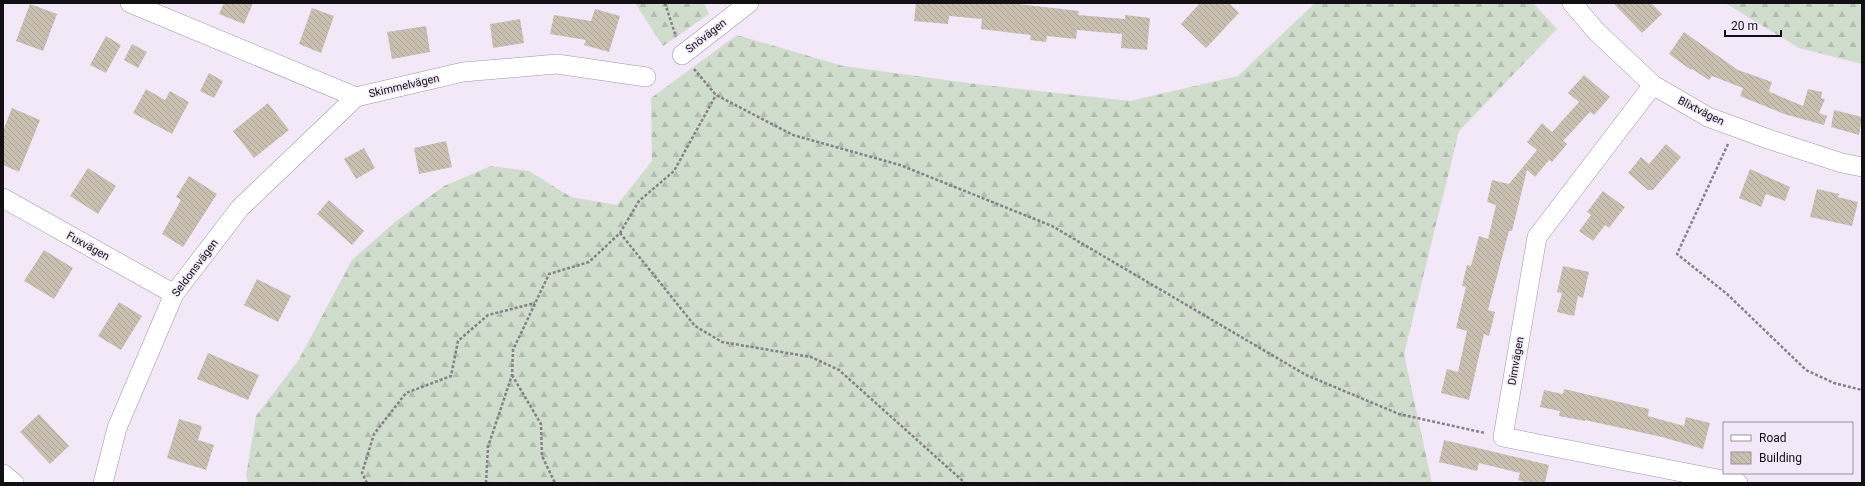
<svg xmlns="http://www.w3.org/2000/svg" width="1865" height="486" viewBox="0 0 1865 486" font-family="Roboto,sans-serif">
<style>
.forest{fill:url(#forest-firs)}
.building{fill:url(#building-back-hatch)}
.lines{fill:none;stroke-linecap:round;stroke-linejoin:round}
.minor-casing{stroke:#9f95a3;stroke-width:20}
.path{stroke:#86808a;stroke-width:2.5;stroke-dasharray:3 2;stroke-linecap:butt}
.minor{stroke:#fff;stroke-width:19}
.labels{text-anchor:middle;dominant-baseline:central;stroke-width:3;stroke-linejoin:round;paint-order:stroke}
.street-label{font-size:11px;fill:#131015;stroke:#f2e8f7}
</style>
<defs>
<pattern id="forest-firs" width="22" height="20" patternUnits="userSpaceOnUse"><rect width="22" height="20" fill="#d0dccc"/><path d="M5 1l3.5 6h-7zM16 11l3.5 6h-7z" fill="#b2bcae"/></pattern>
<pattern id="building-back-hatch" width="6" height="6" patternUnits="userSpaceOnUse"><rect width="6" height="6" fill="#cac0b2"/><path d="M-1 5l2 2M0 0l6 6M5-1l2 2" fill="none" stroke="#ada498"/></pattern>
</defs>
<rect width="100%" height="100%" fill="#f2e8f7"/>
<g class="forest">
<polygon points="635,3 704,3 709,14 663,46"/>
<polygon points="1315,3 1533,3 1557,29 1459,131 1404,354 1432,483 248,483 246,476 256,416 298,361 352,260 395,222 444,186 491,166 529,171 571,197 617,205 652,161 651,98 737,35 843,66 975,84 1130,101 1238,76"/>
<polygon points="1725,3 1862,3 1862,64 1799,48"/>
</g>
<g class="building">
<polygon points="224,3 253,3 244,24 219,14"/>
<polygon points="916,3 1010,3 1079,11 1078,15 1125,19 1125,15 1150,18 1147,50 1121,48 1122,34 1077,30 1076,39 1047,36 1046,42 1030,40 1031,35 981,29 982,19 949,16 948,24 914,21"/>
<polygon points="1200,3 1229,3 1239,13 1206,48 1181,24"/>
<polygon points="1613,3 1651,3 1662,14 1642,33"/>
<polygon points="30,4 57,14 43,51 16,41"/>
<polygon points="312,8 334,16 321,53 299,44"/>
<polygon points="595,9 620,16 609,52 584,45 586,40 550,34 554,15 591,21"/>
<polygon points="520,19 524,43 493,48 490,24"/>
<polygon points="426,26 430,52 392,59 387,32"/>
<polygon points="1684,32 1738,70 1772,82 1769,90 1770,92 1803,106 1808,89 1822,92 1821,98 1825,99 1819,113 1827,116 1824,125 1784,114 1740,96 1743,88 1712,76 1709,80 1692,69 1691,70 1669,54"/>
<polygon points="106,36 121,45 106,73 90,65"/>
<polygon points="132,44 147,52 138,68 124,60"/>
<polygon points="209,73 223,81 214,98 200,91"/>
<polygon points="1584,75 1610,97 1594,115 1590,112 1563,141 1567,144 1552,162 1549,160 1535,177 1527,170 1512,231 1509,231 1488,310 1495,312 1489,336 1484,334 1469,400 1441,393 1447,369 1458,372 1467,331 1456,328 1466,287 1462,286 1467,265 1471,266 1479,236 1488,239 1496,205 1487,202 1492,180 1509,184 1537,150 1527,142 1542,123 1552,132 1579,102 1568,93"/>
<polygon points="146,89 165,100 170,91 189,102 172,134 133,113"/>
<polygon points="268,103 289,130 254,158 233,131"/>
<polygon points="12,108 40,120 19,172 3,165 3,131"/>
<polygon points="1834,110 1862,117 1859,135 1831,127"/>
<polygon points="446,141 452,167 419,174 414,148"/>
<polygon points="1666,144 1681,157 1653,190 1648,190 1628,173 1641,157 1649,164"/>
<polygon points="364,148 375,168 356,179 344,159"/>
<polygon points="88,168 116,186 98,214 70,196"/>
<polygon points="1750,169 1790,187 1785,201 1766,194 1761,207 1739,198"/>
<polygon points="189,176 217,194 183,247 162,234 181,200 176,197"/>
<polygon points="1817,189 1839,194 1838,197 1858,202 1852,226 1810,217"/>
<polygon points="1603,191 1625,207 1609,228 1605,225 1593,241 1579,231 1591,215 1587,212"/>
<polygon points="329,200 364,231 352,245 317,214"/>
<polygon points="44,250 73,268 54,299 24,281"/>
<polygon points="1563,266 1589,272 1583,298 1578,296 1574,316 1557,312 1562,293 1557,292"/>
<polygon points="257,279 291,296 278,322 244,305"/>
<polygon points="119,302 142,316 121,350 98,336"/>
<polygon points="208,353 259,375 248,400 197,379"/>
<polygon points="1564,389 1649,409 1648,416 1684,426 1686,417 1710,423 1703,449 1662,437 1585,420 1585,421 1559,416 1560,411 1540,407 1544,390 1563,394"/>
<polygon points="39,414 69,446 50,464 20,432"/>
<polygon points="179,419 202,426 198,440 214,445 206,470 167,458"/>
<polygon points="1444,440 1549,465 1545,483 1529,483 1518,480 1520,473 1479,463 1477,471 1439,462"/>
</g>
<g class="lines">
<g class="minor-casing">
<g id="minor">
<polyline points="130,3 356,97 463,72 557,64 646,77"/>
<polyline points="1572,3 1596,31 1653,85 1708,117 1768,139 1842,163 1862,167"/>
<polyline points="682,55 749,3"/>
<polyline points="1653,85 1537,237 1503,437 1738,483"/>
<polyline points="3,198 174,294"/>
<polyline points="3,474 14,483"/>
<polyline points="103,483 117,428 174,294 240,208 356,97"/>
</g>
</g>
<g class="path">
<polyline points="665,3 676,37"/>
<polyline points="694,69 716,95 793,135 900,165 1052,226 1306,375 1399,414 1485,433"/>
<polyline points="1728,144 1677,254 1727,294 1806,370 1834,383 1862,390"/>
<polyline points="620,233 695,326 722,342 811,357 839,370 965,483"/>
<polyline points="512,375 541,424 542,456 555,483"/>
<polyline points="367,483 362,473 374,434 406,393 451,376 458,341 488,315 535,303"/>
<polyline points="486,483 488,447 512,375 513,350 549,274 589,262 620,233 639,201 674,171 716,95"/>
</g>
<use href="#minor" class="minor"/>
</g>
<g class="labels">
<g class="street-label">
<text transform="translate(706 36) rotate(-38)">Snövägen</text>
<text transform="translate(404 86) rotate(-13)">Skimmelvägen</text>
<text transform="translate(1701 111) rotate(27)">Blixtvägen</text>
<text transform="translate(88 246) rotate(29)">Fuxvägen</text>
<text transform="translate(195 268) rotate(-53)">Seldonsvägen</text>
<text transform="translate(1516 361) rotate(-80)">Dimvägen</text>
</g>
</g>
<rect width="1865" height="486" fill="none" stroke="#131015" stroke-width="8"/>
<rect x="1723" y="422" width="130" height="52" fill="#f2e8f7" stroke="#99929d"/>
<rect x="1731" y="435" width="20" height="6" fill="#ffffff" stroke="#99929d"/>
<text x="1759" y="442" font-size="12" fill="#131015">Road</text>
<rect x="1731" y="452" width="20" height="12" fill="url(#building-back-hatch)" stroke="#99929d"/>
<text x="1759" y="462" font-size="12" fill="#131015">Building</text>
<path d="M1725 30v6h56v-6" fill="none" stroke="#131015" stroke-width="2"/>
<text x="1731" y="30" font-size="12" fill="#131015" stroke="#f2e8f7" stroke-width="3" paint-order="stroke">20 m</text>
</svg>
